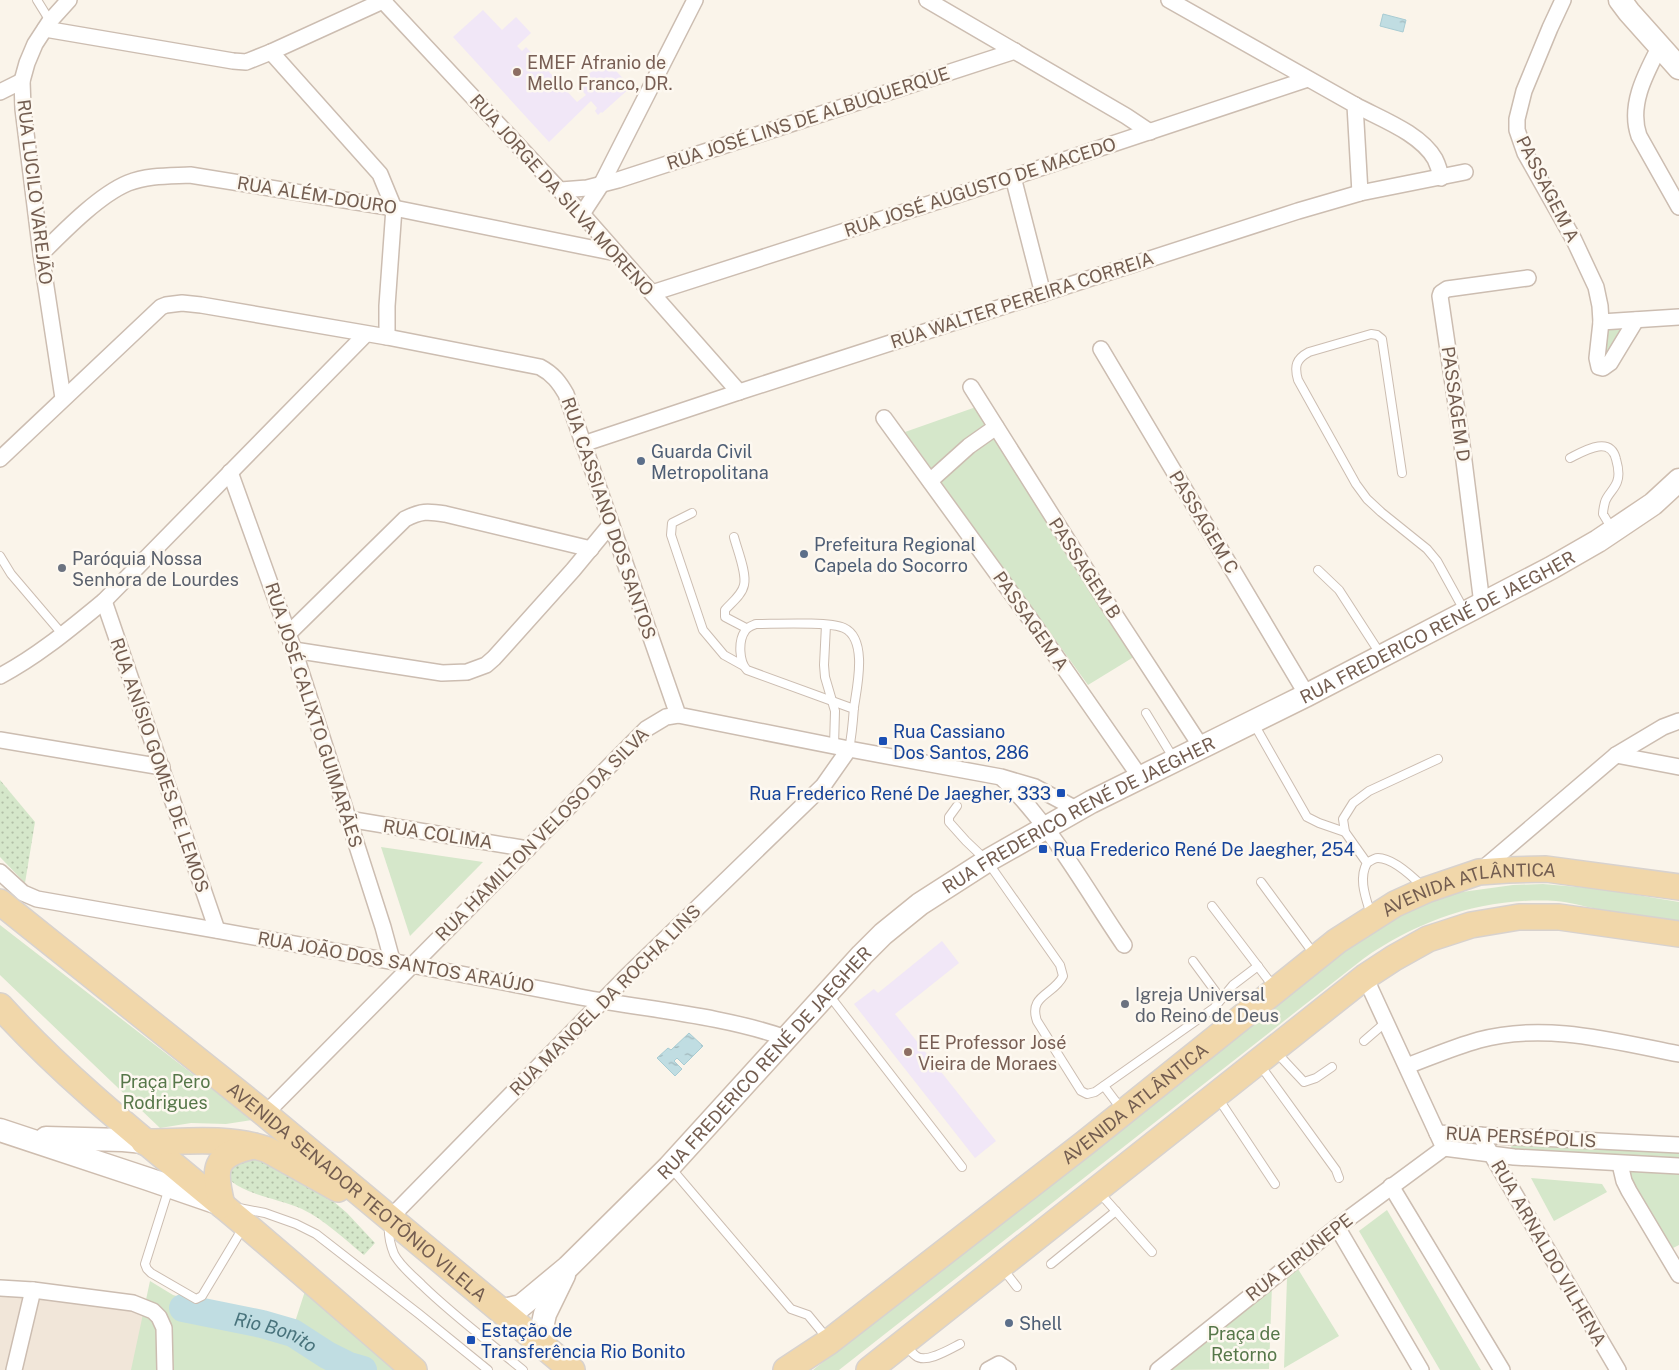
<svg xmlns="http://www.w3.org/2000/svg" width="1679" height="1370" viewBox="0 0 1679 1370" font-family="'Public Sans',sans-serif">
<style>
.residential{fill:#f1e6d9}
.education{fill:#f1e7f7}
.grass{fill:url(#grass-dots)}
.green{fill:#d5e7ca}
.water{fill:url(#water-ripples);stroke:#a8ccd3}
.lines{fill:none;stroke-linecap:round;stroke-linejoin:round}
.river{stroke:#c0dde2;stroke-width:28}
.service-casing{stroke:#ccbdb1;stroke-width:10}
.minor-casing{stroke:#ccbdb1;stroke-width:18}
.secondary-casing{stroke:#cebdaf;stroke-width:25}
.primary-casing{stroke:#d8d2ce;stroke-width:28}
.service{stroke:#fff;stroke-width:8}
.minor{stroke:#fff;stroke-width:15}
.secondary{stroke:#fff;stroke-width:22}
.primary{stroke:#f1d7aa;stroke-width:25}
.education-dot{fill:#8d6e63;stroke:#fdf8f0;stroke-width:2}
.service-dot{fill:#5c6f8a;stroke:#fdf8f0;stroke-width:2}
.worship-dot{fill:#6b7280;stroke:#fdf8f0;stroke-width:2}
.transit-dot{fill:#1a4fb4;stroke:#fdf8f0;stroke-width:2}
.labels{text-anchor:middle;dominant-baseline:central;stroke-width:5;stroke-linejoin:round;paint-order:stroke}
.education-label{font-size:18px;fill:#785e54;stroke:#fdf8f0;text-anchor:start}
.street-label{font-size:18px;fill:#735d50;stroke:#fdf8f0}
.service-label{font-size:18px;fill:#4e5e75;stroke:#fdf8f0;text-anchor:start}
.worship-label{font-size:18px;fill:#5b616d;stroke:#fdf8f0;text-anchor:start}
.transit-label{font-size:18px;fill:#164399;stroke:#fdf8f0;text-anchor:start}
.park-label{font-size:18px;fill:#567749;stroke:#fdf8f0}
.water-label{font-size:19px;font-style:italic;fill:#48737c;stroke:#fdf8f0}
</style>
<defs>
<pattern id="grass-dots" width="8" height="8" patternUnits="userSpaceOnUse" patternTransform="scale(1.25)"><rect width="8" height="8" fill="#d5e7ca"/><path d="M2 2h.1M6 6h.1" fill="none" stroke="#b1bea6" stroke-width="1.8" stroke-linecap="round"/></pattern>
<pattern id="water-ripples" width="26" height="14" patternUnits="userSpaceOnUse" patternTransform="scale(1.25)"><rect width="26" height="14" fill="#c0dde2"/><path d="M2 4q2-2 4 0t4 0M15 11q2-2 4 0t4 0" fill="none" stroke="#a0b6ba"/></pattern>
</defs>
<rect width="100%" height="100%" fill="#faf4ea"/>
<polygon class="residential" points="0,1284 201,1315 394,1370 0,1370"/>
<g class="education">
<polygon points="483,10 502,30 516,17 531,33 517,46 522,51 526,47 577,102 586,95 577,85 605,59 631,87 602,113 601,112 598,115 595,111 597,108 591,101 549,142 453,37"/>
<polygon points="942,941 959,963 895,1014 996,1141 975,1158 854,1004 874,989 878,993"/>
</g>
<g class="grass">
<polygon points="0,780 35,822 25,883 0,857"/>
<path d="M249,1154L319,1189L347,1213L375,1243L364,1255C344,1239 325,1220 302,1209C281,1199 249,1196 231,1181C225,1177 226,1171 225,1164Z"/>
</g>
<g class="green">
<polygon points="1622,328 1622,329 1606,359 1607,330"/>
<polygon points="976,407 1137,655 1088,685 905,432"/>
<polygon points="381,847 483,862 410,936"/>
<path d="M1543,884L1601,889L1679,902V923C1652,918 1624,913 1597,909C1583,906 1569,902 1556,901C1485,897 1420,919 1363,959L839,1370H813L1150,1100L1373,926L1440,898L1462,892L1513,885Z"/>
<polygon points="0,925 252,1120 226,1124 191,1123 160,1128 0,975"/>
<polygon points="1512,1143 1679,1148 1679,1163 1513,1152 1511,1149"/>
<polygon points="1626,1168 1679,1172 1679,1245 1673,1248 1634,1189"/>
<polygon points="1531,1178 1602,1184 1607,1192 1554,1221"/>
<polygon points="1387,1210 1481,1370 1440,1370 1359,1231"/>
<polygon points="1298,1269 1339,1336 1284,1368 1287,1278"/>
<polygon points="150,1281 173,1295 218,1308 294,1325 306,1288 404,1370 131,1370"/>
<polygon points="1272,1285 1269,1369 1167,1370"/>
</g>
<g class="water">
<polygon points="1383,14 1406,20 1403,32 1380,26"/>
<polygon points="689,1033 703,1046 684,1065 677,1058 674,1061 682,1069 675,1076 657,1058 668,1048 671,1050"/>
</g>
<g class="lines">
<path class="river" id="s1" d="M183,1308L262,1324L293,1333L327,1355L349,1366L363,1370"/>
<g class="service-casing">
<g id="service">
<polyline points="37,0 50,21"/>
<path d="M1570,458C1584,451 1610,435 1616,459C1618,466 1620,475 1617,482C1614,490 1607,495 1605,502C1604,506 1603,510 1603,514L1612,529"/>
<path d="M1402,473L1382,339L1377,335L1371,334L1309,352C1296,359 1294,366 1298,380L1356,484L1367,499L1381,512L1427,549L1437,561L1464,610"/>
<polyline points="692,513 672,523 671,535 674,544 703,630 724,655 742,665"/>
<path d="M734,537C737,549 747,573 744,585C742,595 731,603 725,610V617L746,628"/>
<polyline points="0,556 11,574 63,635"/>
<polyline points="1318,570 1339,590 1381,655"/>
<polyline points="826,625 824,665 825,677 835,711 834,746"/>
<polyline points="1146,713 1174,759"/>
<polyline points="1254,724 1307,817 1319,823 1345,832"/>
<path d="M849,749C852,735 853,721 854,707C857,687 868,639 844,628C829,621 774,624 756,624C751,626 747,627 745,631C738,641 739,662 747,670L854,709"/>
<path d="M957,806L949,817V822L966,841L987,861L1060,965L1063,976C1054,995 1028,995 1037,1021L1081,1091L1087,1094L1095,1092L1214,1008L1233,985L1258,966"/>
<polyline points="1367,863 1345,832 1343,819 1353,803 1369,791 1438,759"/>
<polyline points="1261,882 1314,954"/>
<polyline points="1212,906 1273,986"/>
<path d="M1371,915C1366,898 1358,879 1367,863C1370,861 1375,858 1378,858C1393,858 1413,877 1423,887"/>
<polyline points="1193,961 1221,999"/>
<polyline points="829,995 962,1167"/>
<polyline points="1364,1041 1386,1022"/>
<polyline points="1276,1052 1304,1082 1316,1078 1332,1067"/>
<polyline points="1260,1065 1336,1170 1339,1178"/>
<polyline points="1104,1086 1122,1110"/>
<polyline points="1218,1098 1275,1184"/>
<polyline points="671,1168 791,1309 808,1315 827,1338"/>
<polyline points="169,1188 145,1264 147,1269 151,1273 196,1299 202,1296 244,1226"/>
<polyline points="1099,1192 1152,1252"/>
<polyline points="239,1208 265,1213 296,1224 316,1234 419,1314 488,1370"/>
<path d="M389,1224C388,1234 390,1244 394,1254C400,1266 413,1276 422,1285C454,1316 489,1342 523,1370"/>
<polyline points="1051,1264 1116,1211"/>
<polyline points="1003,1269 1017,1287"/>
<path d="M905,1344C908,1348 912,1353 916,1356C926,1364 950,1349 960,1344"/>
</g>
</g>
<g class="minor-casing">
<g id="minor">
<polyline points="927,0 1126,116 1150,132"/>
<polyline points="1169,0 1355,105 1360,193"/>
<polyline points="1563,0 1550,28 1524,91 1517,119 1517,130 1525,153 1574,240 1596,287 1600,306 1601,322 1597,358 1599,367 1603,368 1610,363 1636,320"/>
<polyline points="383,1 582,214 739,392"/>
<polyline points="45,29 233,61 246,62 271,52 385,0"/>
<path d="M1660,46C1646,73 1628,105 1639,136L1679,207"/>
<polyline points="271,52 380,174 394,208 387,306 387,337"/>
<polyline points="0,92 22,81"/>
<path d="M1355,105C1381,119 1420,133 1435,159C1438,165 1440,172 1441,178"/>
<polyline points="1013,177 1043,294"/>
<polyline points="561,190 587,188 618,180 1015,51"/>
<polyline points="582,214 601,185 695,0"/>
<path d="M41,254C64,231 99,195 128,183C148,175 170,176 190,175L394,208L616,253"/>
<polyline points="652,293 1013,177 1308,79"/>
<polyline points="1601,322 1679,317"/>
<polyline points="1101,349 1307,695"/>
<polyline points="971,387 1102,595 1202,748"/>
<polyline points="63,398 41,254 23,109 22,81 27,63 35,44 50,21 69,0"/>
<polyline points="884,418 1030,619 1140,777"/>
<polyline points="583,444 739,392 1298,211 1360,193 1465,172"/>
<path d="M0,459L161,307L166,305L182,303L201,305L387,337L540,367C553,374 559,382 566,394L678,715L849,749L1001,777L1035,787L1078,810"/>
<polyline points="230,472 294,650 383,927 392,960"/>
<polyline points="930,481 969,446 996,427"/>
<polyline points="104,601 217,930"/>
<polyline points="1482,604 1462,445 1440,296 1441,293 1447,289 1528,278"/>
<path d="M289,633L405,519C421,511 427,511 445,514L591,549"/>
<polyline points="294,650 442,673 467,672 486,665 494,658 573,570 611,524"/>
<path d="M0,676C38,656 71,628 104,601L366,334"/>
<polyline points="0,740 162,767"/>
<polyline points="1616,755 1679,767"/>
<path d="M1002,778C1052,826 1085,888 1124,945"/>
<polyline points="348,819 528,849"/>
<polyline points="1480,871 1616,755 1663,727 1679,721"/>
<path d="M0,872L23,893L37,899C218,931 400,961 580,997C649,1010 720,1015 786,1038"/>
<polyline points="1365,977 1444,1148 1514,1157 1679,1166"/>
<path d="M1407,1066C1431,1057 1454,1047 1479,1040C1545,1022 1613,1041 1679,1054"/>
<polyline points="265,1114 646,729 666,717 678,715"/>
<polyline points="1437,1133 1679,1145"/>
<polyline points="1480,1135 1618,1370"/>
<polyline points="1620,1164 1624,1181 1629,1191 1679,1275"/>
<polyline points="1391,1186 1502,1370"/>
<polyline points="390,1218 627,976 823,786 849,749"/>
<polyline points="1337,1227 1421,1370"/>
<polyline points="0,1288 33,1290 133,1303 153,1311 159,1317 164,1328 165,1370"/>
<polyline points="14,1370 33,1290"/>
<polyline points="988,1370 999,1364 1008,1370"/>
<polyline points="1158,1370 1337,1227 1444,1148"/>
</g>
</g>
<g class="secondary-casing">
<g id="secondary">
<polyline points="1620,0 1629,12 1679,68"/>
<polyline points="0,1130 148,1179 215,1202"/>
<polyline points="46,1138 123,1140 144,1142"/>
<path id="s2" d="M500,1311L521,1306L568,1267L669,1167L862,955L883,934L920,904L987,861L1091,802L1307,695L1551,568L1598,541L1653,504L1679,480"/>
<polyline points="545,1349 543,1323 545,1314 564,1275"/>
</g>
</g>
<g class="primary-casing">
<g id="primary">
<path id="s3" d="M0,902L265,1114L572,1370"/>
<path d="M0,1006C67,1080 145,1141 222,1205C287,1259 350,1315 414,1370"/>
<path d="M144,1142C184,1142 230,1136 268,1150L338,1189"/>
<path d="M222,1205C213,1168 213,1155 254,1146"/>
<path id="s4" d="M786,1370L830,1341L1085,1143L1337,941L1395,904L1426,890L1479,872L1508,870L1546,869L1679,887"/>
<polyline points="869,1370 1365,977 1394,958 1428,939 1471,925 1519,917 1559,917 1679,934"/>
</g>
</g>
<use href="#service" class="service"/>
<use href="#minor" class="minor"/>
<use href="#secondary" class="secondary"/>
<use href="#primary" class="primary"/>
</g>
<g class="education-dot">
<circle cx="517" cy="72" r="5"/>
<circle cx="908" cy="1052" r="5"/>
</g>
<g class="service-dot">
<circle cx="641" cy="461" r="5"/>
<circle cx="804" cy="554" r="5"/>
<circle cx="1009" cy="1323" r="5"/>
</g>
<g class="worship-dot">
<circle cx="62" cy="568" r="5"/>
<circle cx="1125" cy="1004" r="5"/>
</g>
<g class="transit-dot">
<rect x="878" y="736" width="10" height="10" rx="2.5"/>
<rect x="1056" y="788" width="10" height="10" rx="2.5"/>
<rect x="1038" y="844" width="10" height="10" rx="2.5"/>
<rect x="466" y="1335" width="10" height="10" rx="2.5"/>
</g>
<g class="labels">
<g class="education-label">
<text x="527" y="62">EMEF Afranio de<tspan x="527" dy="21">Mello Franco, DR.</tspan></text>
<text x="918" y="1042">EE Professor José<tspan x="918" dy="21">Vieira de Moraes</tspan></text>
</g>
<g class="street-label">
<text transform="translate(808 118) rotate(-18)">RUA JOSÉ LINS DE ALBUQUERQUE</text>
<text transform="translate(980 187) rotate(-18)">RUA JOSÉ AUGUSTO DE MACEDO</text>
<text transform="translate(1548 189) rotate(63)">PASSAGEM A</text>
<text transform="translate(35 192) rotate(83)">RUA LUCILO VAREJÃO</text>
<text transform="translate(317 195) rotate(9)">RUA ALÉM-DOURO</text>
<text transform="translate(562 195) rotate(48)">RUA JORGE DA SILVA MORENO</text>
<text transform="translate(1022 300) rotate(-18)">RUA WALTER PEREIRA CORREIA</text>
<text transform="translate(1456 404) rotate(82)">PASSAGEM D</text>
<text transform="translate(609 518) rotate(71)">RUA CASSIANO DOS SANTOS</text>
<text transform="translate(1204 522) rotate(59)">PASSAGEM C</text>
<text transform="translate(1085 568) rotate(57)">PASSAGEM B</text>
<text transform="translate(1031 621) rotate(55)">PASSAGEM A</text>
<text stroke="none"><textPath href="#s2" startOffset="1176">RUA FREDERICO RENÉ DE JAEGHER</textPath></text>
<text transform="translate(314 715) rotate(72)">RUA JOSÉ CALIXTO GUIMARÃES</text>
<text transform="translate(160 765) rotate(71)">RUA ANÍSIO GOMES DE LEMOS</text>
<text stroke="none"><textPath href="#s2" startOffset="771">RUA FREDERICO RENÉ DE JAEGHER</textPath></text>
<text transform="translate(438 834) rotate(9)">RUA COLIMA</text>
<text transform="translate(542 834) rotate(-45)">RUA HAMILTON VELOSO DA SILVA</text>
<text stroke="none"><textPath href="#s4" startOffset="844">AVENIDA ATLÂNTICA</textPath></text>
<text transform="translate(396 962) rotate(10)">RUA JOÃO DOS SANTOS ARAÚJO</text>
<text transform="translate(605 1000) rotate(-45)">RUA MANOEL DA ROCHA LINS</text>
<text stroke="none"><textPath href="#s2" startOffset="366">RUA FREDERICO RENÉ DE JAEGHER</textPath></text>
<text stroke="none"><textPath href="#s4" startOffset="439">AVENIDA ATLÂNTICA</textPath></text>
<text transform="translate(1521 1137) rotate(3)">RUA PERSÉPOLIS</text>
<text stroke="none"><textPath href="#s3" startOffset="460">AVENIDA SENADOR TEOTÔNIO VILELA</textPath></text>
<text transform="translate(1549 1253) rotate(60)">RUA ARNALDO VILHENA</text>
<text transform="translate(1299 1257) rotate(-38)">RUA EIRUNEPE</text>
</g>
<g class="service-label">
<text x="651" y="451">Guarda Civil<tspan x="651" dy="21">Metropolitana</tspan></text>
<text x="814" y="544">Prefeitura Regional<tspan x="814" dy="21">Capela do Socorro</tspan></text>
<text x="1019" y="1323">Shell</text>
</g>
<g class="worship-label">
<text x="72" y="558">Paróquia Nossa<tspan x="72" dy="21">Senhora de Lourdes</tspan></text>
<text x="1135" y="994">Igreja Universal<tspan x="1135" dy="21">do Reino de Deus</tspan></text>
</g>
<g class="transit-label">
<text x="893" y="731">Rua Cassiano<tspan x="893" dy="21">Dos Santos, 286</tspan></text>
<text x="1051" y="793" text-anchor="end">Rua Frederico René De Jaegher, 333</text>
<text x="1053" y="849">Rua Frederico René De Jaegher, 254</text>
<text x="481" y="1330">Estação de<tspan x="481" dy="21">Transferência Rio Bonito</tspan></text>
</g>
<g class="park-label">
<text x="165" y="1081">Praça Pero<tspan x="165" dy="21">Rodrigues</tspan></text>
<text x="1244" y="1333">Praça de<tspan x="1244" dy="21">Retorno</tspan></text>
</g>
<g class="water-label">
<text stroke="none"><textPath href="#s1" startOffset="96">Rio Bonito</textPath></text>
</g>
</g>
</svg>
